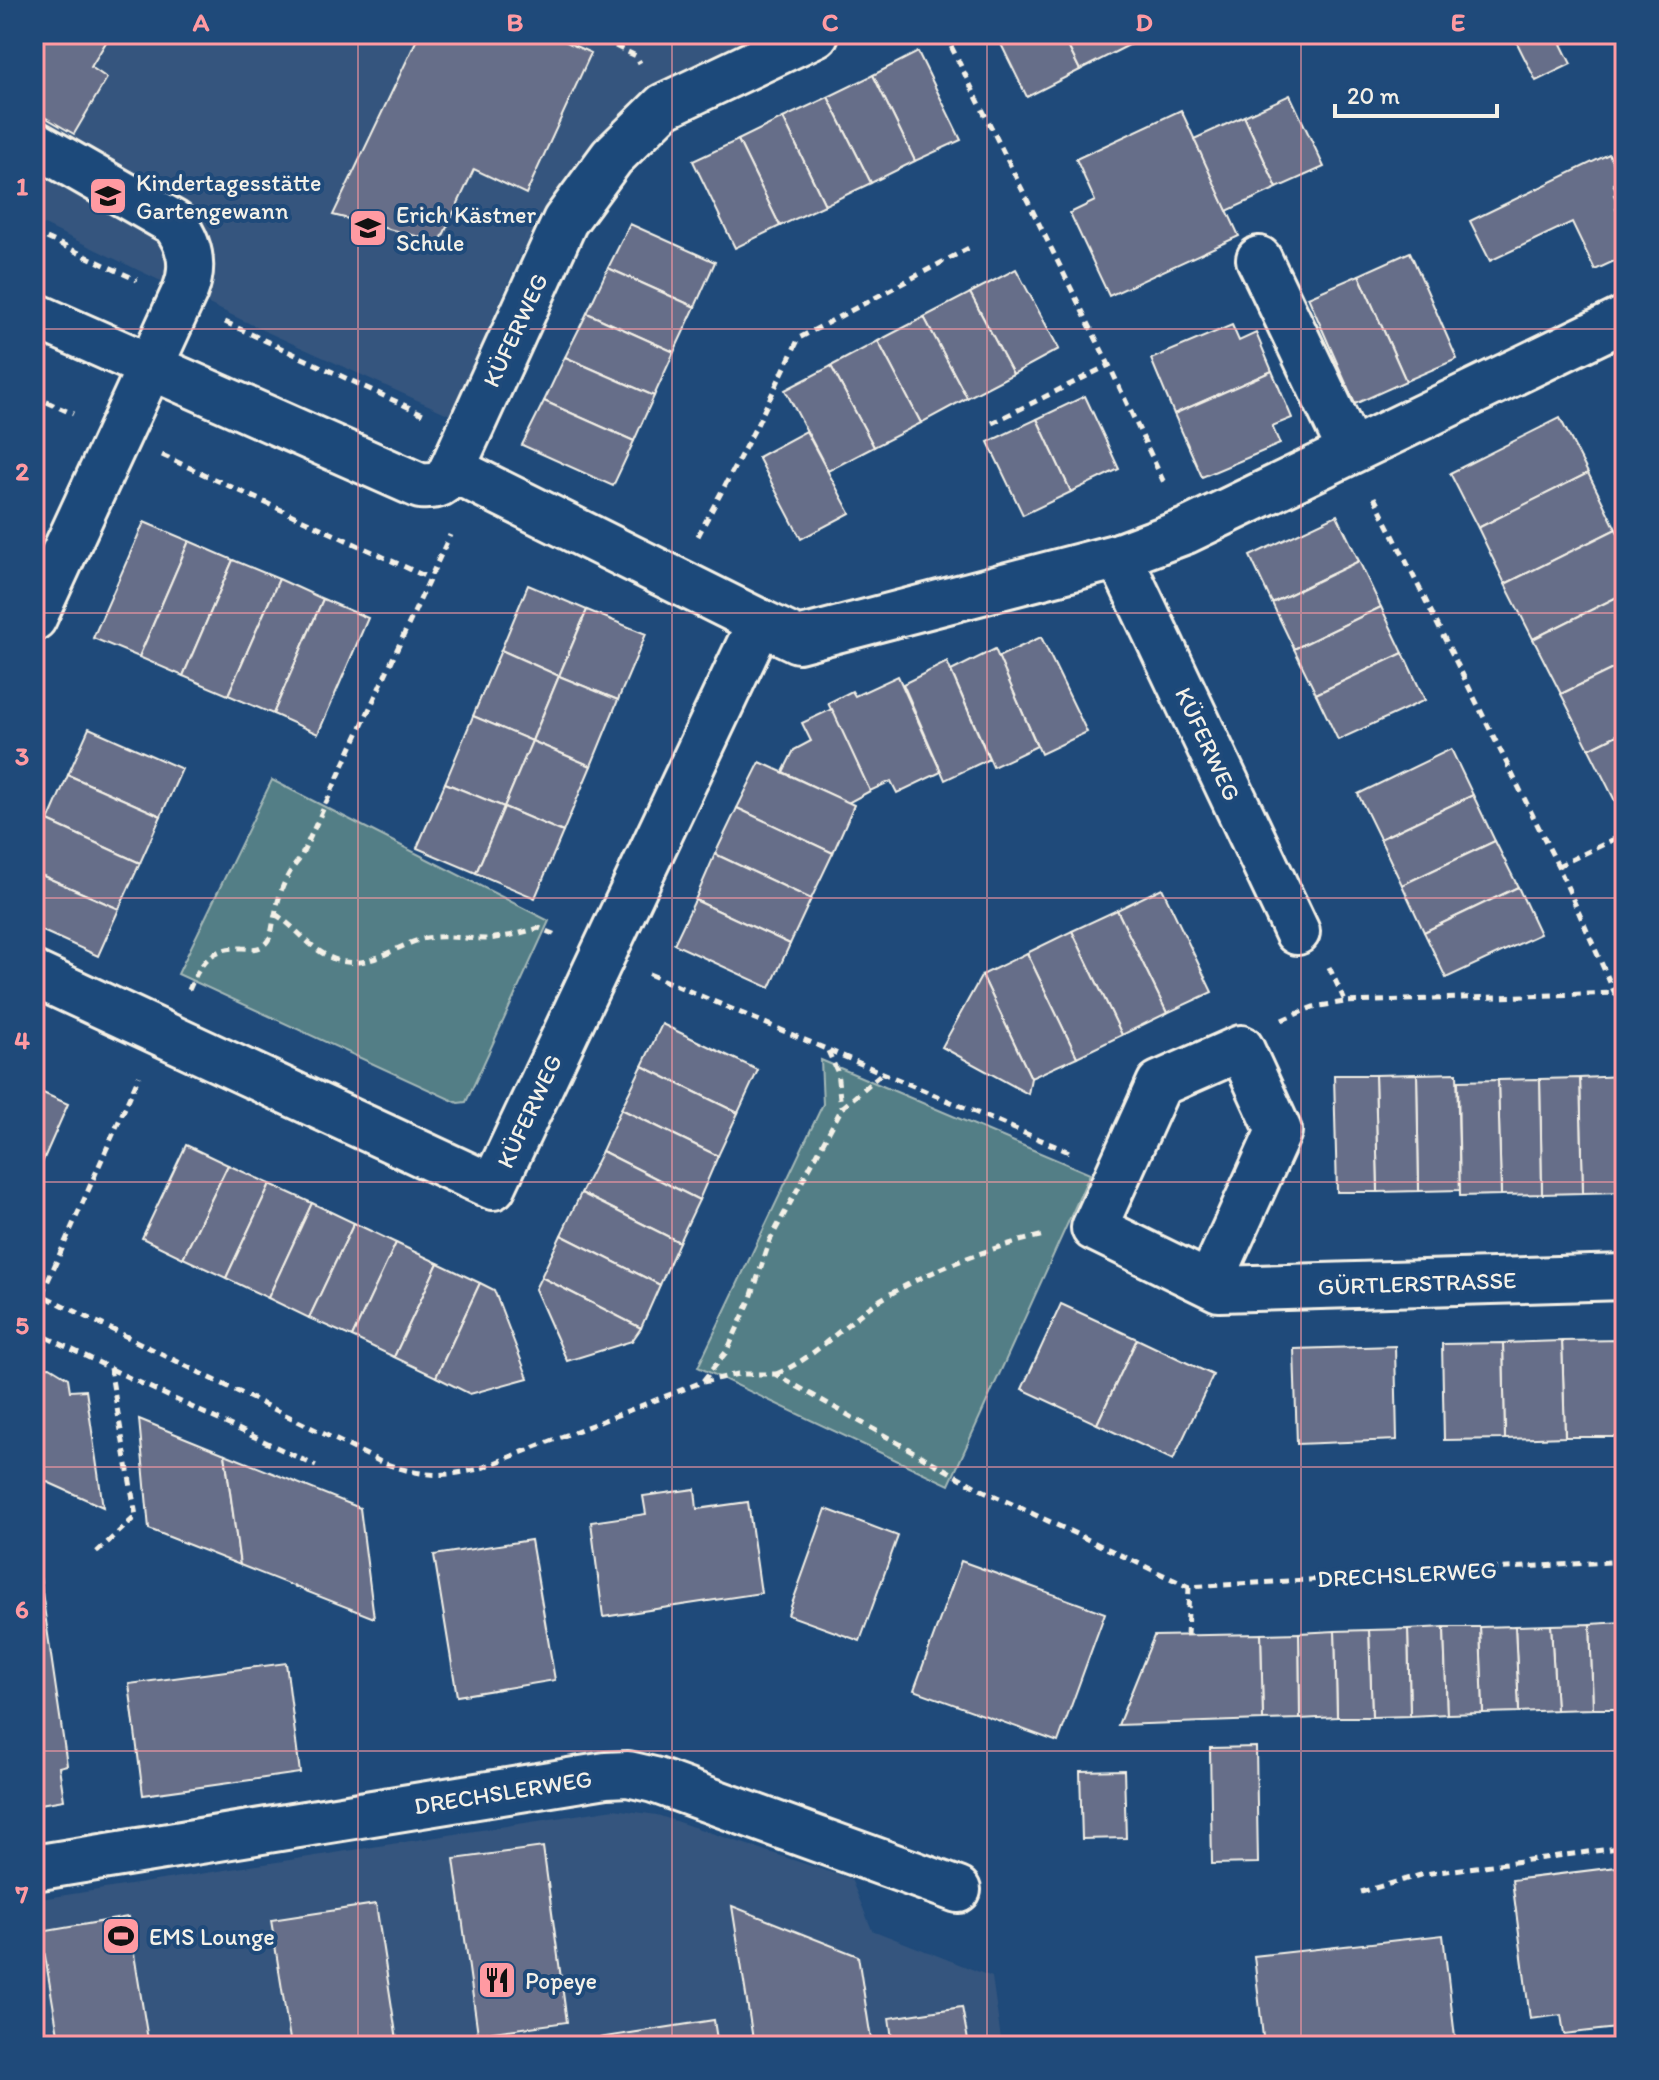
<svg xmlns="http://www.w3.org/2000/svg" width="1659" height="2080" viewBox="0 0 1659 2080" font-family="Itim,sans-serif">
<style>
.built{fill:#34557e}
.green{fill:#537e86;stroke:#a4b8b7;stroke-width:2}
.building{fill:#666e89;stroke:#f4f1e8;stroke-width:2}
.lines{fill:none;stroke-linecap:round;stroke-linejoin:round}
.minor-casing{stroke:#f4f1e8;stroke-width:50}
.path{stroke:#f4f1e8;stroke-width:5;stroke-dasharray:8 6;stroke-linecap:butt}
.minor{stroke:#1f4a7a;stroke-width:44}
.grid{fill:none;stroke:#ff9aa2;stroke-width:2;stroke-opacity:0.55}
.labels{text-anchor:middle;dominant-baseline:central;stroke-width:8;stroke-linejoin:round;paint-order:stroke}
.poi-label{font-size:24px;fill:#f4f1e8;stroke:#1f4a7a;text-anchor:start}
.street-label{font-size:24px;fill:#f4f1e8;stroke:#1f4a7a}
.neatline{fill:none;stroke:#ff9aa2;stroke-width:3}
.grid-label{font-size:26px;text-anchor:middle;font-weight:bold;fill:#ff9aa2}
</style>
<rect width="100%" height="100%" fill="#1f4a7a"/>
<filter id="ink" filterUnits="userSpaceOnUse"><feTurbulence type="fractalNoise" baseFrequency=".0125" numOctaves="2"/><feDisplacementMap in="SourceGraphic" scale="16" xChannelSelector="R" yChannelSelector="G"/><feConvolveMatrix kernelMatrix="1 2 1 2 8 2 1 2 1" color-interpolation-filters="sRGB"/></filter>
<g filter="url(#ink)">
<g class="built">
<polygon points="34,34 758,34 688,68 615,124 549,206 523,250 450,415 267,332 34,220"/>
<polygon points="614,1809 657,1815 851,1879 872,1930 992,1977 1002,2046 34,2046 34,1900"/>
</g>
<g class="green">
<polygon points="272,780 549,921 466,1102 458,1103 178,974"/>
<polygon points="821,1060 1090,1174 949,1485 698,1367 823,1104"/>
</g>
<g class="building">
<polygon points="34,34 111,34 91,67 107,78 74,134 34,111"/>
<polygon points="420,34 565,34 562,40 591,53 526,194 474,169 440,242 333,215 418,37 422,35"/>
<polygon points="996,34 1062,34 1080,70 1027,97"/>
<polygon points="1062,34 1128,34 1133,43 1080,70"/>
<polygon points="1525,34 1582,34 1561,44 1571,64 1536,81 1515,39"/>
<polygon points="918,52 961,140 915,161 873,75"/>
<polygon points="873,75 915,161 871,183 828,97"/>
<polygon points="1290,95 1324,167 1277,188 1244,116"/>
<polygon points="828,97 871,183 825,205 783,118"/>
<polygon points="1181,110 1239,236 1109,296 1070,213 1095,201 1076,159"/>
<polygon points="1244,116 1277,188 1227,211 1194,139"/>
<polygon points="783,118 825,205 780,226 738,140"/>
<polygon points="738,140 780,226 735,248 693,161"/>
<polygon points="1609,154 1622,179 1613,184 1618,193 1614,195 1620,207 1616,209 1621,219 1625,217 1625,256 1595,270 1572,222 1490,261 1470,221"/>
<polygon points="630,224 715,262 695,307 608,268"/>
<polygon points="1410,252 1457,359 1406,381 1359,275"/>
<polygon points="608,268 695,307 674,352 587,313"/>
<polygon points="1016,269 1059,349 1013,374 970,293"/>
<polygon points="1359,275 1406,381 1355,404 1308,297"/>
<polygon points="970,293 1013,374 967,398 924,317"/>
<polygon points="587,313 674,352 654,396 565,357"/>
<polygon points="924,317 967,398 921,423 878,341"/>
<polygon points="1232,325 1239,341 1256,333 1272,371 1174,414 1151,359"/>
<polygon points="878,341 921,423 874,447 831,366"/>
<polygon points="565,357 654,396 634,441 544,401"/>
<polygon points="831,366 874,447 828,471 785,390"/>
<polygon points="1272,371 1292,418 1272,426 1280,444 1202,477 1174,414"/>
<polygon points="1085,396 1119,469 1071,492 1037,419"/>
<polygon points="544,401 634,441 613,486 522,445"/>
<polygon points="1560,418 1588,473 1478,528 1450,473"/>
<polygon points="1037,419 1071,492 1023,515 988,442"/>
<polygon points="806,431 850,513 801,539 758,457"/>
<polygon points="1588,473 1616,529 1505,584 1478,528"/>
<polygon points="1337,515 1359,561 1272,603 1250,556"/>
<polygon points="144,522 189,541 139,657 93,638"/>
<polygon points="1616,529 1625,547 1625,593 1533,639 1505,584"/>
<polygon points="189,541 233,560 183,676 139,657"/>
<polygon points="233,560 279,579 228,695 183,676"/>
<polygon points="1359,561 1381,607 1294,649 1272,603"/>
<polygon points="279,579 323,599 273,714 228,695"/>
<polygon points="528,585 587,610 559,676 501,650"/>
<polygon points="1625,593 1625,663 1561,694 1533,639"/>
<polygon points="323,599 368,618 318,734 273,714"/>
<polygon points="1381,607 1403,653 1316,694 1294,649"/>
<polygon points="587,610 646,634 618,700 559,676"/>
<polygon points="1041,637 1087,732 1041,754 998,657"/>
<polygon points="995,649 1037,746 993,767 951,671"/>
<polygon points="501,650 559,676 532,741 473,716"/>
<polygon points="1403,653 1425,700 1338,740 1316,694"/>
<polygon points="947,662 989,759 945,780 903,684"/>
<polygon points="1625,663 1625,731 1589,749 1561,694"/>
<polygon points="559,676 618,700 591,766 532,741"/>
<polygon points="898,676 941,772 897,793 891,781 870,791 828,703 852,691 855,696"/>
<polygon points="832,709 870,791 848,803 783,772 794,750 811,741 802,723"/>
<polygon points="473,716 532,741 504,807 445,783"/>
<polygon points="89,728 182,769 161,816 68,775"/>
<polygon points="1625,731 1625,801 1617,805 1589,749"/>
<polygon points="532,741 591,766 563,832 504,807"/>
<polygon points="1451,749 1473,795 1380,839 1358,794"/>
<polygon points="760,762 854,805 833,853 737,808"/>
<polygon points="68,775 161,816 140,863 48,821"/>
<polygon points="445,783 504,807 476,873 417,848"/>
<polygon points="1473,795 1495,841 1402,885 1380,839"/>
<polygon points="504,807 563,832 535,898 476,873"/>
<polygon points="737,808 833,853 811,899 715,854"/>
<polygon points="48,821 140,863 119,909 34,872 34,852"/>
<polygon points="1495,841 1518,887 1424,932 1402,885"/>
<polygon points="715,854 811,899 790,944 695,900"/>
<polygon points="34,872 119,909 98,956 34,927"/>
<polygon points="1518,887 1540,934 1446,978 1424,932"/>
<polygon points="1162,888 1212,992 1167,1013 1117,910"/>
<polygon points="695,900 790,944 770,988 674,944"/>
<polygon points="1117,910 1167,1013 1122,1035 1072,931"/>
<polygon points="1072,931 1122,1035 1077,1057 1027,953"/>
<polygon points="1027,953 1077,1057 1031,1078 982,975"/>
<polygon points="982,975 1031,1078 1028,1094 942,1047"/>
<polygon points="662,1024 758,1070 738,1113 642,1066"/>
<polygon points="642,1066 738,1113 718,1156 621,1109"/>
<polygon points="1457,1073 1460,1190 1419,1191 1417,1074"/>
<polygon points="1417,1074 1419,1191 1378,1192 1375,1075"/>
<polygon points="1334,1075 1375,1075 1378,1192 1337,1192"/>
<polygon points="1622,1076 1624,1192 1583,1193 1580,1078"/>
<polygon points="1580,1078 1583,1193 1542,1194 1540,1079"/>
<polygon points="1540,1079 1542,1194 1501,1195 1498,1080"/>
<polygon points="1498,1080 1501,1195 1460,1196 1458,1081"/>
<polygon points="34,1089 68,1104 34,1181"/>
<polygon points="621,1109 718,1156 699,1200 602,1151"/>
<polygon points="186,1145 228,1165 183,1258 142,1238"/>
<polygon points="602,1151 699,1200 679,1242 581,1193"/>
<polygon points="228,1165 270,1184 226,1278 183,1258"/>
<polygon points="270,1184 312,1203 268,1298 226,1278"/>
<polygon points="581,1193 679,1242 660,1285 561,1235"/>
<polygon points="312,1203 354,1223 309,1318 268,1298"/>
<polygon points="354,1223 396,1243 352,1337 309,1318"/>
<polygon points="561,1235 660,1285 641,1328 541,1277"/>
<polygon points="396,1243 438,1263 394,1357 352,1337"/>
<polygon points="438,1263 480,1283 436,1377 394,1357"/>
<polygon points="541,1277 641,1328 632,1341 567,1361 535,1289"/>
<polygon points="480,1283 494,1290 528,1378 470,1394 436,1377"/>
<polygon points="1061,1304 1137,1339 1097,1424 1022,1389"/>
<polygon points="1137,1339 1213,1375 1173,1460 1097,1424"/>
<polygon points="1623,1340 1625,1437 1565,1437 1562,1341"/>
<polygon points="1562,1341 1565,1437 1505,1439 1503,1343"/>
<polygon points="1503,1343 1505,1439 1444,1440 1442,1344"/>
<polygon points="1395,1346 1397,1440 1297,1444 1294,1349"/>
<polygon points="50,1367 68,1378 70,1391 86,1390 103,1507 34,1476 34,1368"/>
<polygon points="139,1419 225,1454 240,1565 149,1529"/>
<polygon points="225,1454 360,1508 374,1618 240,1565"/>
<polygon points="695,1489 697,1509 748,1502 761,1593 603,1617 591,1522 646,1514 643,1496"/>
<polygon points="826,1509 898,1536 860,1641 788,1615"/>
<polygon points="531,1540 555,1680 457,1696 434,1555"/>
<polygon points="34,1555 37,1555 46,1621 34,1623"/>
<polygon points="961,1561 1105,1613 1058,1742 914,1690"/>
<polygon points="46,1621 67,1765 59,1767 64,1800 34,1805 34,1623"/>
<polygon points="1624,1622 1625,1709 1593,1709 1590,1624"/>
<polygon points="1590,1624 1593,1709 1556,1710 1551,1625"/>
<polygon points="1551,1625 1556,1710 1519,1712 1515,1626"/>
<polygon points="1515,1626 1519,1712 1483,1713 1480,1627"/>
<polygon points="1444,1627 1447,1714 1410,1716 1408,1629"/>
<polygon points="1444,1627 1480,1627 1483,1713 1447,1714"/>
<polygon points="1408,1629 1410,1716 1372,1717 1369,1630"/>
<polygon points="1369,1630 1372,1717 1337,1717 1335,1631"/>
<polygon points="1335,1631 1337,1717 1300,1719 1299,1633"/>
<polygon points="1299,1633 1300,1719 1263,1720 1261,1634"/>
<polygon points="1261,1634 1263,1720 1118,1725 1154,1636"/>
<polygon points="286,1663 300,1773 143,1795 129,1684"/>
<polygon points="1256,1747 1258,1863 1212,1864 1210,1748"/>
<polygon points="1124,1770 1126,1838 1082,1839 1080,1771"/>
<polygon points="543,1847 567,2022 478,2034 454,1859"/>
<polygon points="1625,1866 1625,2027 1564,2034 1561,2015 1530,2019 1512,1880"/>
<polygon points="376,1904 397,2040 357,2046 291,2046 271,1920"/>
<polygon points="732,1906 858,1956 872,2046 754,2046"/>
<polygon points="128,1917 149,2046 60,2046 41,1932"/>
<polygon points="1443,1935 1456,2046 1264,2046 1254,1956"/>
<polygon points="962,2007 969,2046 893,2046 889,2018"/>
<polygon points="714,2020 718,2046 594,2046 592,2039"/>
</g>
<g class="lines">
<g class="minor-casing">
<g id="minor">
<path d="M34,143L174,223C190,244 195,266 185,291L34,618"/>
<polyline points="1259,259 1350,450"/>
<path d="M34,315L420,486C438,487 444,485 452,469L565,221L612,157L664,106L816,34"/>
<polyline points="1119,556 1297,932"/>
<polyline points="760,622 798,640 1119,556 1186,531 1625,319"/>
<polyline points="34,974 493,1187 760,622 452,469"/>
<polyline points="1210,1283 1279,1131 1241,1048 1159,1084 1094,1228 1219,1289 1625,1277"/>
<polyline points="34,1868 606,1775 628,1774 654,1780 958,1890"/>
</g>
</g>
<g class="path">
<polyline points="590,34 636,56 640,63"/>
<polyline points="945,34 1109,365 1166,487"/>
<polyline points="616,46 638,34"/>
<polyline points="34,232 137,280"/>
<polyline points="225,322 423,414"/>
<polyline points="34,396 73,414"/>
<polyline points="992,423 1109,365"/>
<polyline points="162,455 429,578"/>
<polyline points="1374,497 1558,866 1625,1016"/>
<polyline points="698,536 757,425 799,338 969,248"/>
<polyline points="1558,866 1625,834"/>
<path d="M275,914C298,928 313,954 340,961C372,968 393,947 422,939C442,934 464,939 485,939C504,938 521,933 539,928L558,936"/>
<polyline points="1329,967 1345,1001"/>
<polyline points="649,974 1074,1154"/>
<path d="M189,990C200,964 210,947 242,948C251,948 258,951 265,944C273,937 272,924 275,915C279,894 285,875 300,859L450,535"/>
<polyline points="1282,1020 1313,1007 1345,1002 1614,993"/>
<polyline points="828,1051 837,1071 841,1107"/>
<path d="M34,1291L383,1463C422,1476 439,1478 479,1469L702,1382L727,1351L751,1298L770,1240L842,1108L882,1073"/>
<polyline points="42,1294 139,1076"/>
<polyline points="34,1331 110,1368 136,1516 96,1553"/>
<polyline points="111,1369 316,1466"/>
<path d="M776,1374C816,1358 844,1323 880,1300C930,1270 987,1248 1044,1235"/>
<polyline points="703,1382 738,1374 775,1374 980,1489 1189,1587 1625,1561"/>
<polyline points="1187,1636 1189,1587"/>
<polyline points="1361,1892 1424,1874 1625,1847"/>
</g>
<use href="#minor" class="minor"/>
</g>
</g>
<path class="grid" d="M358,34V2046M672,34V2046M987,34V2046M1301,34V2046M34,329H1625M34,613H1625M34,898H1625M34,1182H1625M34,1467H1625M34,1751H1625"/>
<defs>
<g id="school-square" transform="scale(2)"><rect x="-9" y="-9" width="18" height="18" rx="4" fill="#ff9aa2" stroke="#1f4a7a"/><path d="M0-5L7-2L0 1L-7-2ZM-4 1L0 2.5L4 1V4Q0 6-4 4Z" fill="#111"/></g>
<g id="stadium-square" transform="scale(2)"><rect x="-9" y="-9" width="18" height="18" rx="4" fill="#ff9aa2" stroke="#1f4a7a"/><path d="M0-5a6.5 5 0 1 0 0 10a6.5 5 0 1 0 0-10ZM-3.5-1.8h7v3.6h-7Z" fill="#111"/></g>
<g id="restaurant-square" transform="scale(2)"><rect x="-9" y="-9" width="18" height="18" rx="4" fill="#ff9aa2" stroke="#1f4a7a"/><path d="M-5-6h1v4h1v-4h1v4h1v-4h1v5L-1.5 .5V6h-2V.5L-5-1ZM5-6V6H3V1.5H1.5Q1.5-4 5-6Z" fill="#111"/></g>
</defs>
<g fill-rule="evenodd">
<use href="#school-square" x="108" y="196"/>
<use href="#school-square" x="368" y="228"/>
<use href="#stadium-square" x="121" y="1936"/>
<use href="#restaurant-square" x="497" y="1980"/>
</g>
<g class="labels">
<g class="poi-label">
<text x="136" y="182">Kindertagesstätte<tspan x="136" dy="28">Gartengewann</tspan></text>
<text x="396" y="214">Erich Kästner<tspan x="396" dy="28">Schule</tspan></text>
<text x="149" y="1936">EMS Lounge</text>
<text x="525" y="1980">Popeye</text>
</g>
<g class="street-label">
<text transform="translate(515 330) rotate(-65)">KÜFERWEG</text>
<text transform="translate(1208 744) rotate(65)">KÜFERWEG</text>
<text transform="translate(529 1111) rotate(-65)">KÜFERWEG</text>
<text transform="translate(1417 1283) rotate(-2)">GÜRTLERSTRASSE</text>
<text transform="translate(1407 1574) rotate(-3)">DRECHSLERWEG</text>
<text transform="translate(503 1792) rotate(-9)">DRECHSLERWEG</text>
</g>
</g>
<rect width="1659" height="2080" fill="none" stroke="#1f4a7a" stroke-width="88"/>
<path d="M1335 104v12h162v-12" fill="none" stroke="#f4f1e8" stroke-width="4"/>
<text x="1347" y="104" font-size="24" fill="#f4f1e8" stroke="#1f4a7a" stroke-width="6" paint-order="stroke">20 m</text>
<rect x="44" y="44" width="1571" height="1992" class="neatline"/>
<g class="grid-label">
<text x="201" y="31">A</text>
<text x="515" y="31">B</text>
<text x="830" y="31">C</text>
<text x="1144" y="31">D</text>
<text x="1458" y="31">E</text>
<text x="22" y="195">1</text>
<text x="22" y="480">2</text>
<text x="22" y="765">3</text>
<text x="22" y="1049">4</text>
<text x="22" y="1334">5</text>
<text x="22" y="1618">6</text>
<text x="22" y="1903">7</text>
</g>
</svg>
